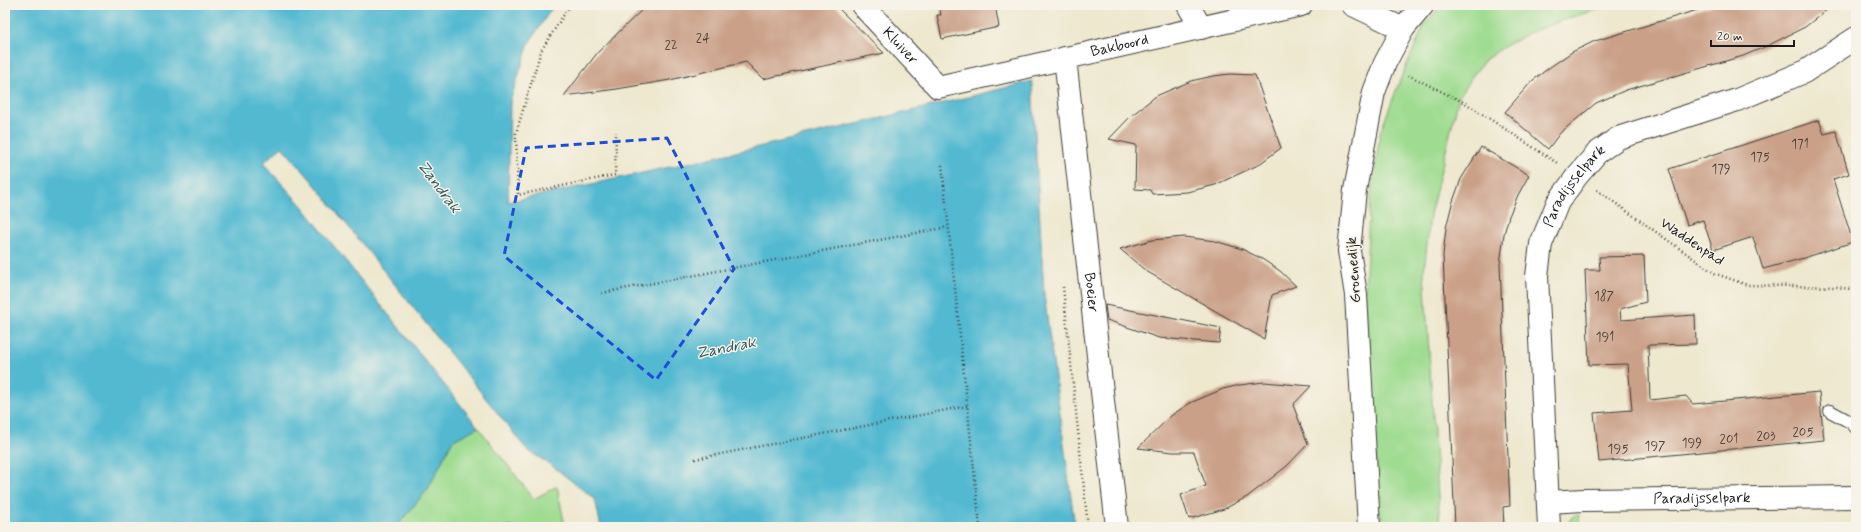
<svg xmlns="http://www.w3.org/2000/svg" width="1861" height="532" viewBox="0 0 1861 532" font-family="Mynerve,sans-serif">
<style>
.green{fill:#9fdc91;stroke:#5e7c56}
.water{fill:#53b9d1;stroke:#386a76}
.building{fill:#caa088}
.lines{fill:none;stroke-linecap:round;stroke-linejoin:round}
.lane-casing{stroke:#3c3b37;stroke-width:14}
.street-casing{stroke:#3c3b37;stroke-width:24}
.path{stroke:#3c3b37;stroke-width:2.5;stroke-dasharray:1 3;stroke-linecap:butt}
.lane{stroke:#fff;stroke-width:12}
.street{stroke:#fff;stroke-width:22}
.marked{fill:none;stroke:#1d4ed8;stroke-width:3;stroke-dasharray:8 5;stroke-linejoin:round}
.labels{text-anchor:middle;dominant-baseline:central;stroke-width:3;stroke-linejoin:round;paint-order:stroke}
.number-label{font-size:13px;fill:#483d37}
.street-label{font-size:15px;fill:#1c1c1c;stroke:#f7f3e8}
.water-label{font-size:16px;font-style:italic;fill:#325b64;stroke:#f7f3e8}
</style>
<rect width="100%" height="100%" fill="#f7f3e8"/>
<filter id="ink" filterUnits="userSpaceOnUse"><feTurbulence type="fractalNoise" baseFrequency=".025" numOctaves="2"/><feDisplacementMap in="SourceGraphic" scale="8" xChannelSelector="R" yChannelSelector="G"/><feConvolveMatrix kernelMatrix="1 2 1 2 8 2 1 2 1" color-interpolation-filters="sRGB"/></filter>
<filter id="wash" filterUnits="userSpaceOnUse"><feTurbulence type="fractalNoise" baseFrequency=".012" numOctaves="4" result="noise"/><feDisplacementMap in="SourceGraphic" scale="16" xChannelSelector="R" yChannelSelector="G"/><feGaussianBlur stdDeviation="0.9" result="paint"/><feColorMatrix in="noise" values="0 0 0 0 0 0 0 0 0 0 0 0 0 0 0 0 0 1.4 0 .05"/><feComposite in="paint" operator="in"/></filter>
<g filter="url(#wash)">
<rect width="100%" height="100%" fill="#eee8cf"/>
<g class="green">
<polygon points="1442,5 1612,5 1566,19 1529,33 1502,48 1485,60 1470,79 1459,97 1430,215 1424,272 1440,527 1381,527 1365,295 1369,214 1380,133 1400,80 1425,24"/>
<polygon points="478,427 534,499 557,486 565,527 396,527 428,489 452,441"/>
<polygon points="1579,515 1580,527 1565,527 1573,516"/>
</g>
<path class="water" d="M5,5H554L529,43L510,102L508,202C683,165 858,125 1032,81L1044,294L1075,527H601L595,499L551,465L527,450L312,181L282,147L263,163L302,206L478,427L452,441L428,489L396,527H5Z"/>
<g id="blocks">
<g class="building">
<polygon points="647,5 835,5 884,53 763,79 746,62 670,80 617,89 564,96 598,52"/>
<polygon points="939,5 995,5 999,27 942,39 937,15 941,15"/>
<polygon points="1714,5 1833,5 1805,27 1767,46 1743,56 1626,90 1596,103 1560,133 1548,149 1505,112 1532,81 1550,67 1572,52 1595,41"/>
<polygon points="1230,74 1255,75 1281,148 1258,165 1215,185 1187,192 1152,194 1150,190 1135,189 1136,145 1109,139 1132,115 1156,96 1191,81 1213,76"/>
<polygon points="1819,120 1824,134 1836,131 1849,174 1833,179 1853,242 1804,258 1763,269 1753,237 1713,250 1703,220 1687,225 1669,169"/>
<polygon points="1481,147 1529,175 1518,195 1509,216 1504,234 1500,264 1510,506 1503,507 1504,527 1455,527 1443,255 1446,228 1452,204 1461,179"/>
<polygon points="1184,237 1215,241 1242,249 1262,259 1280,271 1296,286 1272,295 1264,339 1146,271 1120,249 1152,240"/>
<polygon points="1644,256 1646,302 1620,309 1621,320 1695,315 1696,344 1648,345 1650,400 1686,396 1693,404 1819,392 1824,440 1599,462 1594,413 1632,410 1628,364 1589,365 1585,270 1600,270 1599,257"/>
<polygon points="1105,305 1221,328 1219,343 1159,338 1107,320"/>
<polygon points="1264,382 1311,386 1293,405 1308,444 1287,466 1247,497 1224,509 1189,519 1181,495 1206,486 1194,452 1173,452 1138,448 1172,415 1190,403 1223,389 1240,385"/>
</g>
</g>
</g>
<g filter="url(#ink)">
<use href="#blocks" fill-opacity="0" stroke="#3c3b37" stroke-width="1"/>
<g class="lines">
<g class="lane-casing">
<polyline id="lane" points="1830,411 1852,423 1856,428"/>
</g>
<g class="street-casing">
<g id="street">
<path id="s1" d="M862,5L938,87L1301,5"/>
<polyline points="1188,5 1201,28"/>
<polyline points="1353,5 1403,29"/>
<path id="s2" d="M1065,58L1117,527"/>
<path id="s3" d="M1548,502L1583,500L1856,497"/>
<polyline points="1369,527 1356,295 1349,251 1355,190 1374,92 1385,63 1403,29 1423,5"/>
<path id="s4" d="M1549,527L1537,276L1541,244L1558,202L1577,176L1597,153L1618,138L1737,100L1804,72L1856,38"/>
</g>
</g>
<g class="path">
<polyline points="570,5 541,51 516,133 518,195 615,175 616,132"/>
<polyline points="1408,75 1467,104 1557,163"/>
<polyline points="942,165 980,527"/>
<polyline points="1597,190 1714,273 1747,285 1837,287 1856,290"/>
<polyline points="1063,287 1088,527"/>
<polyline points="602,293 948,227"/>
<polyline points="695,459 967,406"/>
</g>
<use href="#lane" class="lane"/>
<use href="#street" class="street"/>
</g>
</g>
<path class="marked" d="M667,138L734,269L656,380L504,256L526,148Z"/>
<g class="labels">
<g class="number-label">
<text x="703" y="38">24</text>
<text x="671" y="45">22</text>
<text x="1800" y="144">171</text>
<text x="1760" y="157">175</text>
<text x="1721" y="169">179</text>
<text x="1604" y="296">187</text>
<text x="1605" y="337">191</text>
<text x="1803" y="432">205</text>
<text x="1766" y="436">203</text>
<text x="1729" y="439">201</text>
<text x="1692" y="443">199</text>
<text x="1655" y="446">197</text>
<text x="1618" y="449">195</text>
</g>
<g class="street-label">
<text stroke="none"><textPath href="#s1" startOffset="56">Kluiver</textPath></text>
<text stroke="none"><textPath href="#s1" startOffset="298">Bakboord</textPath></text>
<text stroke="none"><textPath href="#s4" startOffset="351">Paradijsselpark</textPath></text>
<text transform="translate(1692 242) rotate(34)">Waddenpad</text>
<text transform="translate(1354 270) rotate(-94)">Groenedijk</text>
<text stroke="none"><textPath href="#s2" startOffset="236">Boeier</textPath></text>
<text stroke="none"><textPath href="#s3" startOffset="154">Paradijsselpark</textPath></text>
</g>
<g class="water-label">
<text transform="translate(439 187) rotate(53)">Zandrak</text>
<text transform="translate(726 348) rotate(-11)">Zandrak</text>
</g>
</g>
<rect width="1861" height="532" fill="none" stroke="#f7f3e8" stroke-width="20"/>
<path d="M1711 40v6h83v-6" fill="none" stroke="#1c1c1c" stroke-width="2"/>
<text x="1717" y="40" font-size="12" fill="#1c1c1c" stroke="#f7f3e8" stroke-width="3" paint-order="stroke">20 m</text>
</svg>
